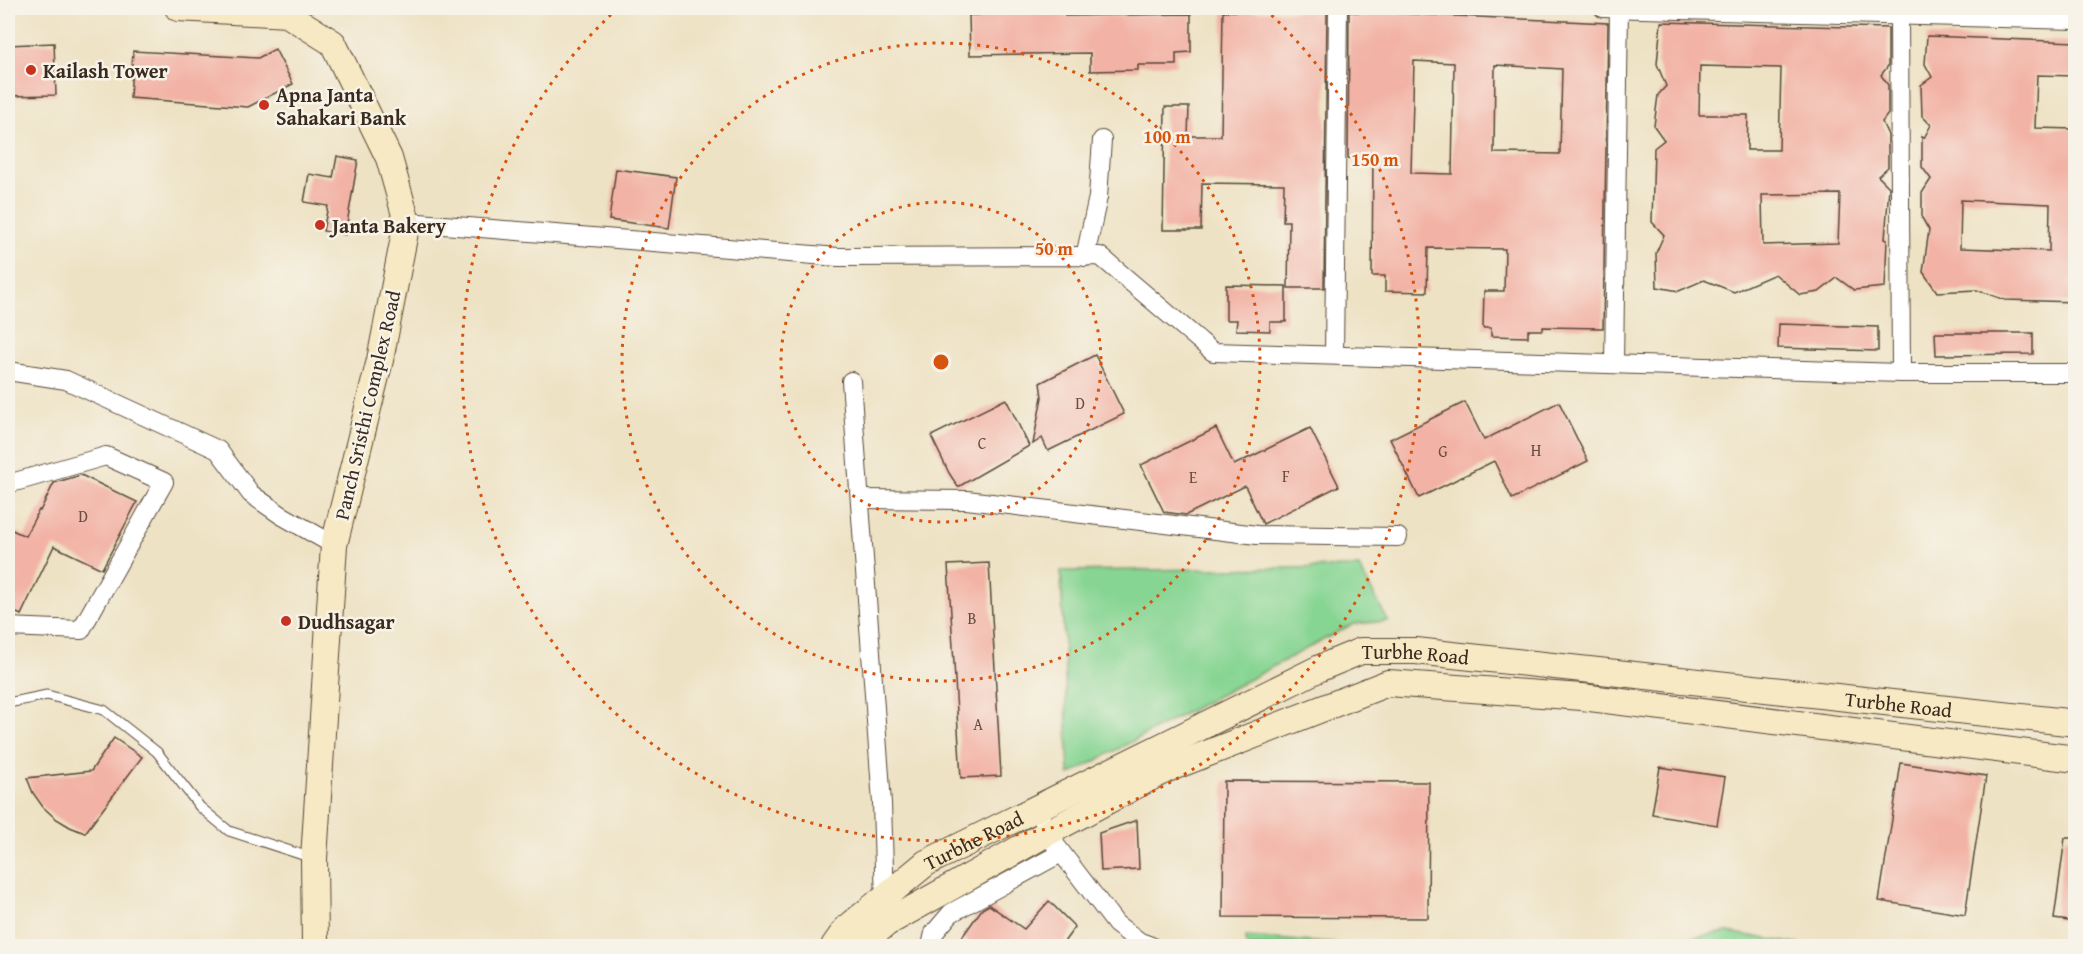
<svg xmlns="http://www.w3.org/2000/svg" width="2083" height="954" viewBox="0 0 2083 954" font-family="'Gentium Book Plus',serif">
<style>
.green{fill:#87d593;stroke:#618058;stroke-width:1.5}
.building{fill:#f2b2a5;fill-rule:evenodd}
.lines{fill:none;stroke-linecap:round;stroke-linejoin:round}
.lane-casing{stroke:#564637;stroke-width:11}
.street-casing{stroke:#564637;stroke-width:20}
.secondary-casing{stroke:#564637;stroke-width:28}
.lane{stroke:#fff;stroke-width:9}
.street{stroke:#fff;stroke-width:18}
.secondary{stroke:#f6e9c3;stroke-width:26}
.ring{fill:none;stroke:#d7540e;stroke-width:3;stroke-dasharray:3 6}
.poi-dot{fill:#c8321e;stroke:#f7f3e8;stroke-width:2}
.labels{text-anchor:middle;dominant-baseline:central;stroke-width:5;stroke-linejoin:round;paint-order:stroke}
.number-label{font-size:16px;fill:#694c40}
.poi-label{font-size:20px;font-weight:bold;fill:#3b2a1e;stroke:#f7f3e8;text-anchor:start}
.street-label{font-size:20px;fill:#3b2a1e;stroke:#f7f3e8}
.centre{fill:#d7540e;stroke:#f7f3e8;stroke-width:3}
.ring-label{font-size:18px;text-anchor:middle;font-weight:bold;fill:#d7540e;stroke:#f7f3e8;stroke-width:5;stroke-linejoin:round;paint-order:stroke}
</style>
<rect width="100%" height="100%" fill="#f7f3e8"/>
<filter id="ink" filterUnits="userSpaceOnUse"><feTurbulence type="fractalNoise" baseFrequency=".0167" numOctaves="2"/><feDisplacementMap in="SourceGraphic" scale="12" xChannelSelector="R" yChannelSelector="G"/><feConvolveMatrix kernelMatrix="1 2 1 2 8 2 1 2 1" color-interpolation-filters="sRGB"/></filter>
<filter id="wash" filterUnits="userSpaceOnUse"><feTurbulence type="fractalNoise" baseFrequency=".008" numOctaves="4" result="noise"/><feDisplacementMap in="SourceGraphic" scale="24" xChannelSelector="R" yChannelSelector="G"/><feGaussianBlur stdDeviation="1.35" result="paint"/><feColorMatrix in="noise" values="0 0 0 0 0 0 0 0 0 0 0 0 0 0 0 0 0 1.4 0 .05"/><feComposite in="paint" operator="in"/></filter>
<g filter="url(#wash)">
<rect width="100%" height="100%" fill="#eee2c4"/>
<g class="green">
<polygon points="1359,567 1388,621 1353,624 1069,775 1061,571"/>
<polygon points="1728,932 1807,946 1628,946"/>
<polygon points="1246,937 1363,946 1247,946"/>
</g>
<g id="blocks">
<g class="building">
<polygon points="1065,8 1065,16 1191,14 1191,52 1176,53 1176,65 1138,65 1138,70 1090,71 1090,53 970,55 969,15 979,15 979,9"/>
<polygon points="1223,11 1327,12 1324,288 1288,288 1289,221 1283,221 1284,184 1202,183 1201,230 1163,230 1165,107 1189,107 1188,136 1221,136"/>
<path d="M1349,12H1367L1608,23L1603,328L1543,327V330H1528V337L1491,336V328H1483L1484,291H1504L1505,249L1428,248L1427,292L1385,291V276H1372L1373,159L1348,158ZM1414,61L1454,63L1452,174L1411,173ZM1495,65L1562,69L1560,154L1494,153Z"/>
<path d="M1661,22L1888,28V66L1881,75L1888,85V114L1882,122L1888,135V167L1878,176L1889,187L1885,239L1887,240L1885,287L1854,290L1837,278L1819,292L1800,295L1775,274L1734,292L1704,280L1679,291L1657,287L1656,253L1664,235L1652,222L1654,148L1664,140L1654,126L1658,95L1666,86L1657,64ZM1700,66L1781,68L1779,150H1747L1748,115H1699ZM1840,194L1838,243L1763,245L1762,195Z"/>
<path d="M1927,36L2076,42V76L2037,75L2035,128L2076,129V302L2005,300L1977,290L1937,292L1923,272L1929,230L1922,218V193L1931,179L1922,167V136L1924,138L1931,125L1922,116L1921,85L1932,77L1925,64ZM1961,200L2050,204L2049,251L1960,248Z"/>
<polygon points="54,43 56,95 8,96 8,45"/>
<polygon points="275,49 293,84 248,107 130,98 133,51 258,58"/>
<polygon points="337,156 358,160 345,235 323,231 328,206 304,202 309,174 333,178"/>
<polygon points="616,169 676,177 669,228 609,220"/>
<polygon points="1226,285 1286,286 1286,322 1270,322 1270,331 1236,330 1237,320 1226,320"/>
<polygon points="1779,324 1878,327 1878,351 1778,348"/>
<polygon points="1935,333 2033,333 2033,354 1936,355"/>
<polygon points="1095,355 1124,414 1048,451 1042,438 1033,444 1042,397 1040,383"/>
<polygon points="1006,399 1029,446 958,487 949,473 931,436"/>
<polygon points="1465,402 1484,440 1559,402 1588,461 1512,499 1494,461 1419,498 1390,439"/>
<polygon points="1216,428 1234,465 1310,428 1339,486 1263,524 1245,486 1186,515 1164,512 1141,465"/>
<polygon points="81,475 137,502 102,569 54,546 21,615 8,609 8,528 25,536 39,510 40,511 54,483"/>
<polygon points="989,563 1001,776 961,778 948,565"/>
<polygon points="114,738 142,757 85,833 70,827 55,818 43,807 33,793 27,778 91,771"/>
<polygon points="1901,763 1986,776 1965,915 1879,901"/>
<polygon points="1660,767 1725,777 1717,825 1652,814"/>
<polygon points="1224,781 1429,782 1428,918 1223,917"/>
<polygon points="1137,820 1139,869 1101,871 1099,833"/>
<polygon points="2065,838 2076,838 2076,922 2054,919"/>
<polygon points="1049,901 1075,927 1061,946 970,946 962,937 982,909 989,905 1024,929"/>
</g>
</g>
</g>
<g filter="url(#ink)">
<use href="#blocks" fill-opacity="0" stroke="#564637" stroke-width="1.5"/>
<g class="lines">
<g class="lane-casing">
<polyline id="lane" points="8,703 47,695 104,710 157,752 200,807 229,831 312,858"/>
</g>
<g class="street-casing">
<g id="street">
<polyline points="1603,8 2076,20"/>
<polyline points="1899,15 1901,373"/>
<polyline points="407,222 838,257 1100,256 1213,352 1901,373 2076,373"/>
<polyline points="1085,257 1098,197 1102,140"/>
<polyline points="1334,355 1338,8"/>
<polyline points="1614,364 1619,8"/>
<polyline points="8,371 66,380 218,450 251,494 281,515 334,545"/>
<polyline points="851,381 882,803 885,903"/>
<polyline points="8,484 106,456 164,482 81,630 8,627"/>
<polyline points="860,499 967,500 1257,535 1398,537"/>
<polyline points="1044,823 1054,843 1116,924 1140,942 1151,946"/>
<polyline points="931,946 934,933 951,913 1061,853"/>
</g>
</g>
<g class="secondary-casing">
<g id="secondary">
<polyline points="178,8 287,14 333,43 389,158 407,222 380,360 334,545 314,859 315,946"/>
<path id="s1" d="M834,946L846,929L926,863L1320,668L1361,651H1416L2076,723"/>
<polyline points="859,946 887,923 1049,832 1165,770 1388,683 1582,697 2076,759"/>
</g>
</g>
<use href="#lane" class="lane"/>
<use href="#street" class="street"/>
<use href="#secondary" class="secondary"/>
</g>
</g>
<g class="ring">
<circle cx="941" cy="362" r="160"/>
<circle cx="941" cy="362" r="319"/>
<path d="M1265 9A479 479 0 1 1 617 9"/>
</g>
<g class="poi-dot">
<circle cx="31" cy="70" r="6"/>
<circle cx="264" cy="105" r="6"/>
<circle cx="320" cy="225" r="6"/>
<circle cx="286" cy="621" r="6"/>
</g>
<g class="labels">
<g class="number-label">
<text x="1080" y="403">D</text>
<text x="982" y="443">C</text>
<text x="1536" y="450">H</text>
<text x="1443" y="451">G</text>
<text x="1286" y="476">F</text>
<text x="1193" y="477">E</text>
<text x="83" y="516">D</text>
<text x="972" y="618">B</text>
<text x="978" y="724">A</text>
</g>
<g class="poi-label">
<text x="43" y="70">Kailash Tower</text>
<text x="276" y="94">Apna Janta<tspan x="276" dy="23">Sahakari Bank</tspan></text>
<text x="332" y="225">Janta Bakery</text>
<text x="298" y="621">Dudhsagar</text>
</g>
<g class="street-label">
<text transform="translate(367 405) rotate(-77)">Panch Sristhi Complex Road</text>
<text stroke="none"><textPath href="#s1" startOffset="663">Turbhe Road</textPath></text>
<text stroke="none"><textPath href="#s1" startOffset="1149">Turbhe Road</textPath></text>
<text stroke="none"><textPath href="#s1" startOffset="177">Turbhe Road</textPath></text>
</g>
</g>
<circle cx="941" cy="362" r="9" class="centre"/>
<g class="ring-label">
<text x="1167" y="143">100 m</text>
<text x="1375" y="166">150 m</text>
<text x="1054" y="255">50 m</text>
</g>
<rect width="2083" height="954" fill="none" stroke="#f7f3e8" stroke-width="30"/>
</svg>
